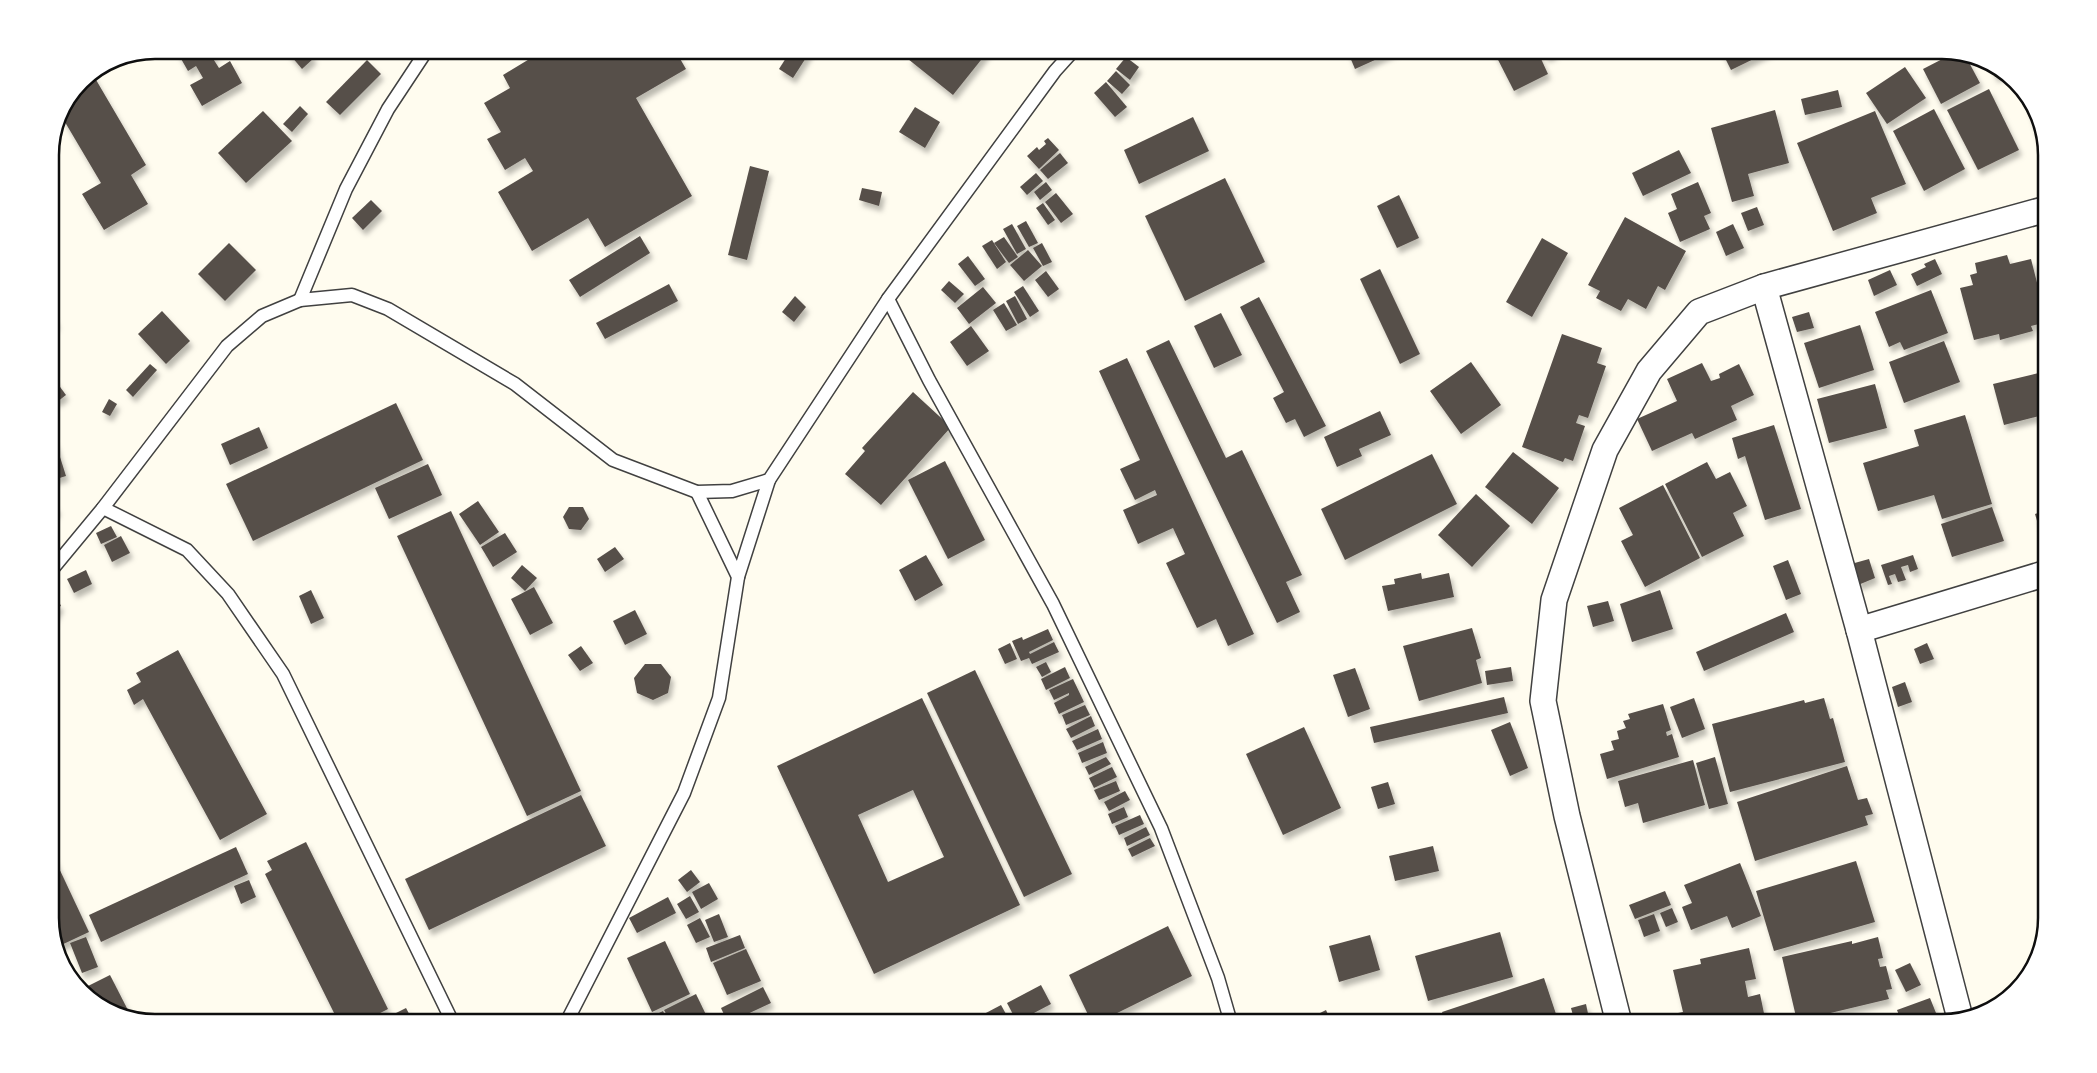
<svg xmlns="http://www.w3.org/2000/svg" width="2097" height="1073" viewBox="0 0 2097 1073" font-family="'IBM Plex Serif',serif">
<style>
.building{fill:#574f4a;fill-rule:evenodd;filter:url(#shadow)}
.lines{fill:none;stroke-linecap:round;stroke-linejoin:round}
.lane-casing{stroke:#414141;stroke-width:15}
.street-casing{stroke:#414141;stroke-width:28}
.lane{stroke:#fff;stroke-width:12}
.street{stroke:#fff;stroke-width:25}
.rim{fill:none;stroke:#0e0e0e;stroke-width:2.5}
</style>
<defs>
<filter id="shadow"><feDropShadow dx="3" dy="5.5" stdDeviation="2.5" flood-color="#0004"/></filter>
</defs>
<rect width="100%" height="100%" fill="#fffcef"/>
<g class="building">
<polygon points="176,50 224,50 212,57 219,68 230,61 242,83 202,106 190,85 203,78 196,66 188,71"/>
<polygon points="286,50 308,50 314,58 302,69"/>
<polygon points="534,50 675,50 686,69 636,98 692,196 605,247 588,218 532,251 498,192 533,171 525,158 505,170 487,139 501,132 484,103 510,88 503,75 536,55"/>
<polygon points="791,50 811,50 793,78 779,69"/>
<polygon points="915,50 989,50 953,95 908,59"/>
<polygon points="1347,50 1397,50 1355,69"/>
<polygon points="1493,50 1537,50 1548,74 1514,91"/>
<polygon points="1542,50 1554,50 1555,53 1546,57"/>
<polygon points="1721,50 1772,50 1731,70"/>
<polygon points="1954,53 1965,55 1980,83 1941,104 1923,69"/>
<polygon points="1126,57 1139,67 1130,80 1116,69"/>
<polygon points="367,60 381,74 340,115 326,102"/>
<polygon points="1988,60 1989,61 2003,74 1995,77"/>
<polygon points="1905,67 1926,98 1887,124 1866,93"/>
<polygon points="1116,71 1130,85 1122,94 1107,81"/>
<polygon points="92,73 146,165 131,175 148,204 104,230 82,194 101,183 59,112 81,80"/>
<polygon points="1106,82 1127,107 1115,117 1094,93"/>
<polygon points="1989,89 2019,150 1978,170 1947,110"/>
<polygon points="1838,90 1842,107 1805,115 1801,99"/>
<polygon points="2022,90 2030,97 2047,151 2041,153"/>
<polygon points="300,106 308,114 292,132 283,124"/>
<polygon points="915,107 940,122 925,148 899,132"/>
<polygon points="1934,109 1965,169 1924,191 1893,131"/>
<polygon points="1775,110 1789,163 1748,174 1754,196 1732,202 1711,128"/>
<polygon points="263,111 292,141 246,183 218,153"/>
<polygon points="1875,111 1906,184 1871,198 1877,213 1833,231 1797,143"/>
<polygon points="1193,117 1209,151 1139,184 1124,150"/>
<polygon points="1048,138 1059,150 1039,169 1027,156 1037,147 1039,150 1046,144 1044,141"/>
<polygon points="1679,150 1691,173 1643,196 1632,173"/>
<polygon points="1060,153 1068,163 1048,179 1040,170"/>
<polygon points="750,166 769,171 747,260 728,255"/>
<polygon points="1036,173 1043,181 1027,195 1020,187"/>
<polygon points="1225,178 1265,262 1185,301 1145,216"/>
<polygon points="1046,182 1052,190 1040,200 1034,192"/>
<polygon points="1698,182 1711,213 1704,216 1710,229 1680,242 1668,213 1677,209 1671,194"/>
<polygon points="862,188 882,192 879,206 859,200"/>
<polygon points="1056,193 1073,214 1061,223 1045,202"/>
<polygon points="1399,195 1419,238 1397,248 1377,206"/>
<polygon points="371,200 382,211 363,230 352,218"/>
<polygon points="1043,203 1055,220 1048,225 1036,208"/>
<polygon points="1757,207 1764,225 1748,231 1741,213"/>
<polygon points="1625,217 1686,251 1665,290 1658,286 1646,309 1628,299 1621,311 1596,298 1600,291 1588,285"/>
<polygon points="1026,221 1038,243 1029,247 1017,226"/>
<polygon points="1012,224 1026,249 1017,254 1003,229"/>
<polygon points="1733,224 1744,248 1726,256 1716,232"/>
<polygon points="640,236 650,253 580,297 569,280"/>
<polygon points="1004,237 1018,257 1009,263 994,243"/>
<polygon points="1542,238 1568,253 1532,317 1506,302"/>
<polygon points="992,240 1006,262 997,269 982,246"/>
<polygon points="229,243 256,270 225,301 198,274"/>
<polygon points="1042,243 1052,262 1043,266 1033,248"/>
<polygon points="1028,250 1042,266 1024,281 1010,265"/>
<polygon points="2007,255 2010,264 2031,259 2047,322 2031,326 2033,331 2000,340 1999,334 1974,340 1960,288 1973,285 1970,275 1977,273 1975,263"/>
<polygon points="968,256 985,279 975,286 958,264"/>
<polygon points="1935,259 1942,274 1917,286 1911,274 1926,267 1924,264"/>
<polygon points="1380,269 1420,354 1400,364 1360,279"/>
<polygon points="1890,270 1897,285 1874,296 1868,280"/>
<polygon points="1046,271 1059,289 1048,297 1035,280"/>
<polygon points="949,281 964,294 955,303 941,290"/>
<polygon points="669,284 678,301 605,339 596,323"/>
<polygon points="1023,286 1039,311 1030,317 1014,292"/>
<polygon points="983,287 996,303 969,324 957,308"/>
<polygon points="1931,290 1948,333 1904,350 1900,342 1889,347 1875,312"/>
<polygon points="795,296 806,307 794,322 782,312"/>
<polygon points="1015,296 1027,319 1018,324 1006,301"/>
<polygon points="1259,297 1326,426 1304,437 1295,419 1286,423 1273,398 1284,392 1240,307"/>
<polygon points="1004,303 1017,325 1006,331 993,310"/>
<polygon points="50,311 57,324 50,327"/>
<polygon points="162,311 190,341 166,364 138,334"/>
<polygon points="1809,312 1814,328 1797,332 1792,317"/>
<polygon points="1221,313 1242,355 1214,368 1194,326"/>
<polygon points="1860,325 1874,370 1819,388 1804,343"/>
<polygon points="971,326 989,351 967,366 950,342"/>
<polygon points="1562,334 1602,348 1597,363 1606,366 1588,418 1579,415 1576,423 1585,426 1573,461 1565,458 1563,462 1522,447"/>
<polygon points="2047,336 2047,360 2043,361 2037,339"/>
<polygon points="1169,340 1226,458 1242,450 1302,575 1286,582 1300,612 1277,623 1146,351"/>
<polygon points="1944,341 1960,382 1904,403 1889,362"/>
<polygon points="1127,358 1254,634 1228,646 1216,619 1197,628 1166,563 1185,554 1173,528 1138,544 1123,510 1157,495 1155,490 1135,500 1120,469 1140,460 1099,371"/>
<polygon points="1471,362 1501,405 1461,434 1430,391"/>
<polygon points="1702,363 1711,381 1720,378 1719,374 1739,364 1754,395 1731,406 1737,420 1695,439 1692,433 1652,451 1637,419 1677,401 1667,379"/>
<polygon points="150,364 157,370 133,397 126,390"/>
<polygon points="2047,371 2047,414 2004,425 1993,384"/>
<polygon points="52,376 66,395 57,402 50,394"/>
<polygon points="1875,384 1887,428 1829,443 1817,399"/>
<polygon points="913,392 951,427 881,505 845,474 865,451 862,448"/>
<polygon points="109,399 117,404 110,416 102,412"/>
<polygon points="396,403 423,460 253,541 226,484"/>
<polygon points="1380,411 1391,435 1359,449 1362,456 1337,467 1324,437"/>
<polygon points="1965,415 1992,504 1942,519 1934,495 1878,511 1863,463 1919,446 1914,430"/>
<polygon points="1774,425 1801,509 1765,520 1745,456 1738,459 1732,438"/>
<polygon points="259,427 268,448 230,465 221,444"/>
<polygon points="55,441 66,476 50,481 50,442"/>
<polygon points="1513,452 1559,488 1532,524 1485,487"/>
<polygon points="1432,454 1457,504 1345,560 1321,509"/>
<polygon points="945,461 985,540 948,559 908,480"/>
<polygon points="1707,462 1716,479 1730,472 1747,506 1733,513 1744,536 1702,557 1665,484"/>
<polygon points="428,464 442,495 389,519 375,488"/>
<polygon points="1663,485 1700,558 1645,587 1621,541 1633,535 1619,508"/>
<polygon points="1476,494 1510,526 1472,567 1438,535"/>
<polygon points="478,501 499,532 480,545 459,514"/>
<polygon points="50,502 58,509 50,519"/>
<polygon points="569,507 583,507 589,519 581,530 569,529 563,517"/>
<polygon points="1992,507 2004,541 1952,557 1941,524"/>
<polygon points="2047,510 2047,529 2040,531 2035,514"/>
<polygon points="451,511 581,791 527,816 397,536"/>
<polygon points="111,526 117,537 101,544 96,533"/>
<polygon points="505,533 517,552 493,567 481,547"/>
<polygon points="121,536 130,553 112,562 104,545"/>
<polygon points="615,547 624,559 605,572 597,559"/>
<polygon points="926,555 943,585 915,601 899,570"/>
<polygon points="1913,555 1918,569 1910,572 1908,565 1901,567 1906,580 1898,582 1895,574 1889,576 1892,584 1888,585 1881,565"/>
<polygon points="1869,559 1875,578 1858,585 1851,564"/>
<polygon points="1788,560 1801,594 1786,600 1773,566"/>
<polygon points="522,565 537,578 525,591 511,578"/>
<polygon points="86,570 92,584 74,593 67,579"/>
<polygon points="1421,573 1422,579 1449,573 1454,597 1388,611 1382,586 1395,584 1394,579"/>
<polygon points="534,587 553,623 530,635 511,599"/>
<polygon points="311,590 324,618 311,624 299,596"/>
<polygon points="1660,590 1673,629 1632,642 1620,604"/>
<polygon points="50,599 61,605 50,625"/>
<polygon points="1608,601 1614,621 1593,627 1587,606"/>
<polygon points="635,610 647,634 625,645 613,621"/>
<polygon points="1786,613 1794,632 1704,671 1696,652"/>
<polygon points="1472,628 1481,658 1476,660 1482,683 1419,701 1403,646"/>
<polygon points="1048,629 1053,640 1029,652 1030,654 1054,642 1059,652 1032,664 1029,658 1021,661 1012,641 1022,637 1023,640"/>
<polygon points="1010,643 1017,659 1005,664 998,649"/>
<polygon points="1927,643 1934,659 1920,664 1914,649"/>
<polygon points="581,646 593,663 580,671 568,655"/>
<polygon points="178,650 267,814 220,840 143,699 134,705 127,690 141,682 136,673"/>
<polygon points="1046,662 1051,672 1042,677 1036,667"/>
<polygon points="645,664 661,664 671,677 668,693 653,700 637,693 634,678"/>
<polygon points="1065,667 1070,678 1046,690 1041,679"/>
<polygon points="1511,667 1513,681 1487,685 1485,671"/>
<polygon points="1355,668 1370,709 1348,717 1333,675"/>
<polygon points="975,670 1072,874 1024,897 927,693"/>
<polygon points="1073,679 1084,702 1059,714 1054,703 1069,695 1069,693 1054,700 1049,690"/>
<polygon points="1905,682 1912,702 1898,707 1892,687"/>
<polygon points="1504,697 1508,713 1374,743 1370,727"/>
<path d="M922,698L1020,905L874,974L777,766ZM913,790L944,857L888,882L858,815Z"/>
<polygon points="1694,698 1705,729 1682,738 1670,707"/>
<polygon points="1824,698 1830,719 1833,718 1845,762 1730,792 1712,724 1804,700 1805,703"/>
<polygon points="1663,704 1671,730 1666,732 1667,736 1672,734 1679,757 1607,779 1600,754 1614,750 1611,741 1619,739 1617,731 1626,728 1623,721 1630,719 1628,714"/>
<polygon points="1085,705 1090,715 1066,725 1062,715"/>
<polygon points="1091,716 1095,726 1071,738 1066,729"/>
<polygon points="1510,722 1528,768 1510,776 1491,730"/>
<polygon points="1304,727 1341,808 1283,835 1246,754"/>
<polygon points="1098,729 1102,739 1077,750 1072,741"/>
<polygon points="1103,742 1107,753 1082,763 1078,753"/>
<polygon points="1106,757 1111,764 1089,775 1085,767"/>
<polygon points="1715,757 1728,804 1709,809 1696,763"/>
<polygon points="1693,760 1705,805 1643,823 1638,803 1625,807 1618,781"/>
<polygon points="1847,766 1858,800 1867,798 1873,814 1865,816 1868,825 1755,861 1737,802"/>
<polygon points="1112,767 1117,777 1094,788 1089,778"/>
<polygon points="1116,781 1120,791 1099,800 1094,790"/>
<polygon points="1388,782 1395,804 1378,809 1371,787"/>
<polygon points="1125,791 1130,800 1109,811 1104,802"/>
<polygon points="581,795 606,846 429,930 405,879"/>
<polygon points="1124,807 1128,817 1112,824 1108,814"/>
<polygon points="1140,815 1144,824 1119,835 1115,826"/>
<polygon points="1146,827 1150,835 1127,846 1124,838"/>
<polygon points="1150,838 1155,846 1132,857 1128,849"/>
<polygon points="306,842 388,1009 361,1023 339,1023 265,874 272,870 267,861"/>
<polygon points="1433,846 1439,871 1395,881 1389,856"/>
<polygon points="236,847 248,874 101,942 89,915"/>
<polygon points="50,849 89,932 57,947 50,926"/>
<polygon points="1856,861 1875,922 1774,951 1756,891"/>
<polygon points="1740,863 1761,916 1732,928 1727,916 1691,930 1682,907 1692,903 1684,885"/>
<polygon points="691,870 700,882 687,892 678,880"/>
<polygon points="249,880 256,897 241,904 234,886"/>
<polygon points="709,883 718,899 701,909 692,892"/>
<polygon points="1665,891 1671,905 1635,919 1629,905"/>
<polygon points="690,896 699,912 686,919 677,904"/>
<polygon points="668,897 676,913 637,933 629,918"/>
<polygon points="1672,908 1678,922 1666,927 1660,913"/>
<polygon points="719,914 728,937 714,942 705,920"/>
<polygon points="1654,914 1660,931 1644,937 1638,920"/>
<polygon points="700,918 710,937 696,943 687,925"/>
<polygon points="1168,926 1192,976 1097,1023 1092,1023 1069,975"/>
<polygon points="1500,932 1513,977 1428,1001 1415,956"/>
<polygon points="740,935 745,948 711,962 706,948"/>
<polygon points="1370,935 1380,970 1339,982 1329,946"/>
<polygon points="86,937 98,967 82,973 70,943"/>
<polygon points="1878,937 1883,958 1878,959 1880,967 1886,966 1892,989 1886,990 1889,999 1797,1021 1782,957 1852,941 1852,944"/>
<polygon points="665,941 690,994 652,1012 627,958"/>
<polygon points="1749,948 1756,979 1745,981 1748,997 1760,994 1766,1023 1675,1023 1673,1014 1683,1012 1673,970 1701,964 1700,959"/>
<polygon points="746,949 761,981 727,995 713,963"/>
<polygon points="1910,963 1921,985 1906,992 1895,970"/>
<polygon points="110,975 132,1018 108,1012 82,989"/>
<polygon points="1544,978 1559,1023 1446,1023 1442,1012"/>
<polygon points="1041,985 1051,1004 1017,1022 1007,1003"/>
<polygon points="763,987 771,1003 728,1023 721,1008"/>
<polygon points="696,994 710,1023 671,1023 664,1010"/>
<polygon points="1930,998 1940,1023 1902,1023 1897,1010"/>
<polygon points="1586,1004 1590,1023 1575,1023 1571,1008"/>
<polygon points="1001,1005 1011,1023 967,1023"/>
<polygon points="406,1008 414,1023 376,1023"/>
<polygon points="1326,1010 1332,1023 1300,1023"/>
<polygon points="663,1011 669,1023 645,1023 644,1020"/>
<polygon points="1077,1014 1081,1023 1060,1023"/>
<polygon points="1163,1016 1166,1023 1149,1023"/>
</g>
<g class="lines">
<g class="lane-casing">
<g id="lane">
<polyline points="888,299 929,380 1053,604 1161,828 1218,978 1231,1023"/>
<polyline points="300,300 346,189 388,109 427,50"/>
<polyline points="103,508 187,550 228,594 283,674 453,1023"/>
<polyline points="50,572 103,508 227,346 262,316 300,300 352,295 388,309 515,384 613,460 697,492 732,491 769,480 888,299 1055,71 1074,50"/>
<polyline points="738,577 769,480"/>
<polyline points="566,1023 684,793 719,698 738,577 697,492"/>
</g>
</g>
<g class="street-casing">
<g id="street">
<polyline points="1764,287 1859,630 1960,1018"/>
<polyline points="1859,630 2047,573"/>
<polyline points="1619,1023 1567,816 1543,701 1554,600 1605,450 1649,371 1699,312 1764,287 2047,209"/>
</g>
</g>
<use href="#lane" class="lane"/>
<use href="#street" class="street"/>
</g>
<path d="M0 0H2097V1073H0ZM155 59H1942A96 96 0 0 1 2038 155V918A96 96 0 0 1 1942 1014H155A96 96 0 0 1 59 918V155A96 96 0 0 1 155 59Z" fill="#fff" fill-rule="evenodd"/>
<path class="rim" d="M155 59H1942A96 96 0 0 1 2038 155V918A96 96 0 0 1 1942 1014H155A96 96 0 0 1 59 918V155A96 96 0 0 1 155 59Z"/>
</svg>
